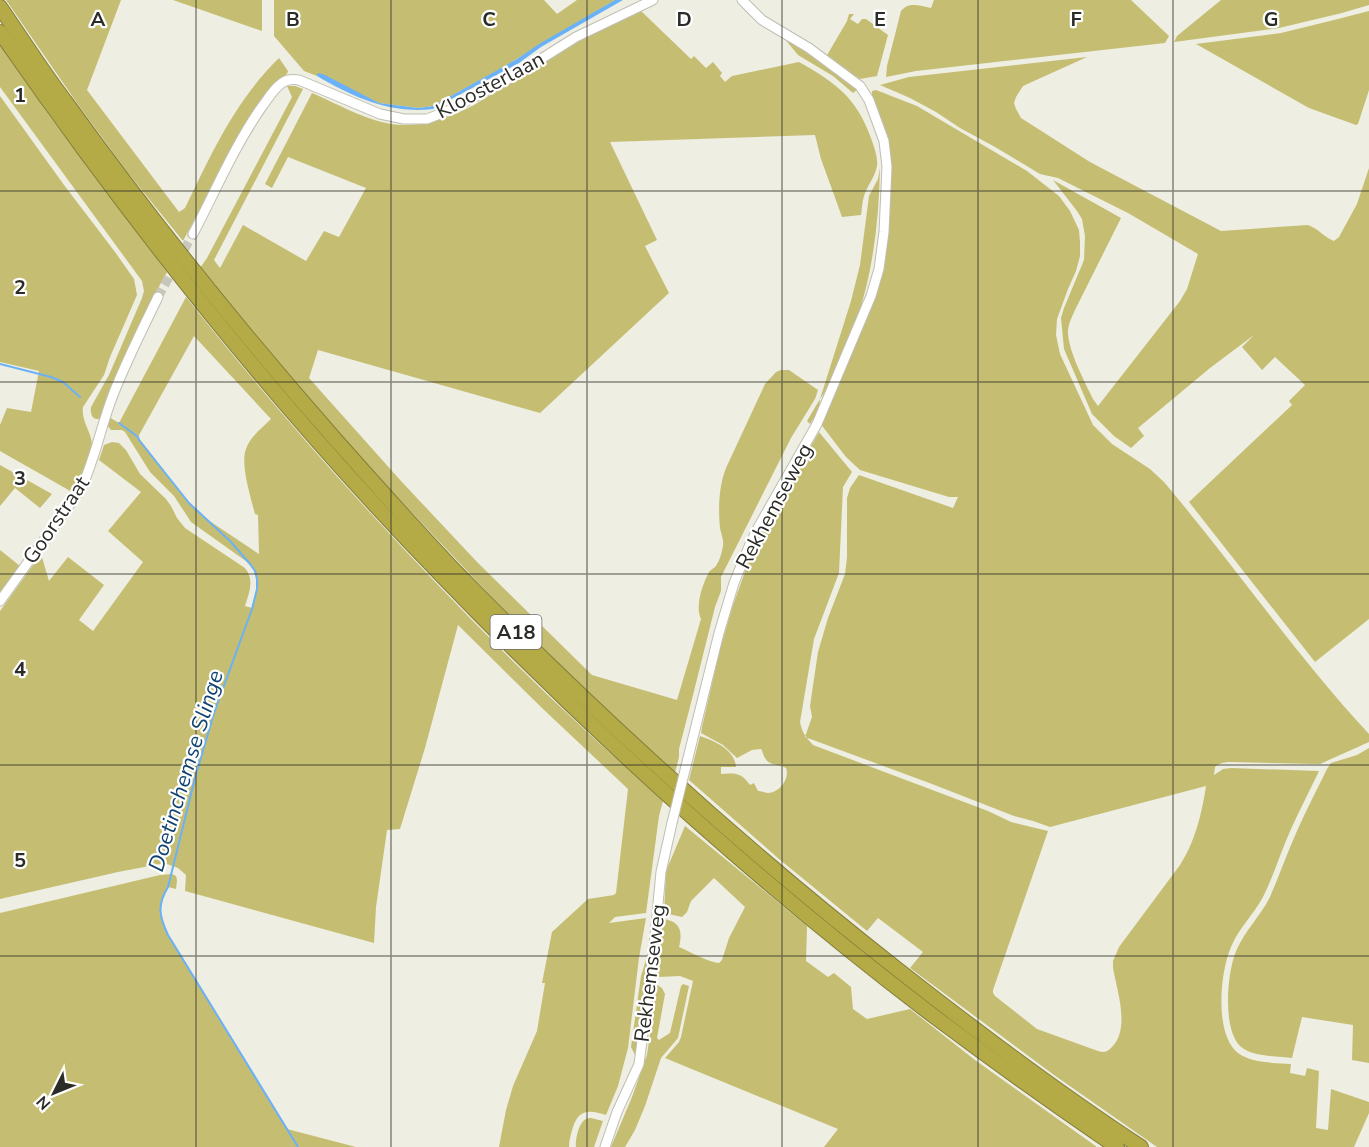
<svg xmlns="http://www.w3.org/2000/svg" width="1369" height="1147" viewBox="0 0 1369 1147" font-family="'Nunito Sans',sans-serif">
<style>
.green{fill:#c5be72;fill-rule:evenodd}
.water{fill:#6bb1f8}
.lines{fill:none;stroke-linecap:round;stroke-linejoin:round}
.stream{stroke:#6bb1f8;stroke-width:2}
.minor-tunnel{stroke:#c7c7bd;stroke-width:9;stroke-dasharray:9 4.5;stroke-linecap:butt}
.minor-casing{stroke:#bfbeb4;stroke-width:11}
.highway-casing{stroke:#847e3b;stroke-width:16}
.minor{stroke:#fff;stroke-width:9}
.highway{stroke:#b4aa46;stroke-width:14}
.minor-bridge-casing{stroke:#bfbeb4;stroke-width:11;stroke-linecap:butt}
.minor-bridge{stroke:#fff;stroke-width:9}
.grid{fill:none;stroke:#2b2b27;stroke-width:1.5;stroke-opacity:0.55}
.labels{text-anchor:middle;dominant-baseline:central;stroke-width:4.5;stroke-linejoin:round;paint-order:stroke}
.shield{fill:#fff;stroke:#6b6b68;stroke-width:1.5}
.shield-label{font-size:20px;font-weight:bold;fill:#2b2b27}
.street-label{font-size:21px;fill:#2b2b27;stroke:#fff}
.water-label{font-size:22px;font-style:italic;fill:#104370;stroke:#fff}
.grid-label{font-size:20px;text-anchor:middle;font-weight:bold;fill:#2b2b27;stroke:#fff;stroke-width:4.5;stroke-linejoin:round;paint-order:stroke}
</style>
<rect width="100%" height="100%" fill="#eeeee3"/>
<g class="green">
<path d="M6,0H121L87,90L179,212L185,208C212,153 234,102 279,58L288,71L287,74L272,85L247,122L183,241L128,173L79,106Z"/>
<polygon points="173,0 262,0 262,31"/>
<polygon points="274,0 544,0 557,14 577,0 615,0 500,69 433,106 418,108 379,103 317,74 317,76 304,71 274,36"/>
<path d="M934,0H1131L1169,36L1165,43L916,71L886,77L887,66L901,11C909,1 920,6 931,8Z"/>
<polygon points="1221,0 1369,0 1369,5 1342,13 1279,28 1174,42 1177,36"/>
<path d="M639,9L691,59L694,56L706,68L713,62L722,73L720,76L725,82L732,76L799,62C836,83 856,97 871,138C874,147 878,157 877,166C875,177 867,186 864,196C862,202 862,209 861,215L842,217L821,159L815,135L610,142L657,240L645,246L669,293L540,413L318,350L309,378L401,481L478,563L592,675L677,700L701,619C695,607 702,586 708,574C710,569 715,569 717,564C720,560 722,551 723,546C724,540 721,534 720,528C718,509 719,485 726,468L765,384L776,372L781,370H789L818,390L815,399L791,438L721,577V591L715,607L692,699L679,749V757L675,773L560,665L488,593L380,479L280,365L200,268L207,258L292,97L287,86H295L303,89L214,260L220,268L243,225L306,261L324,231L339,237L366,188L288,157L272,188L265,184L312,93C340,105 375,126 406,125C430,125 453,116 474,105C528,72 581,36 639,9Z"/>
<polygon points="1369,11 1369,90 1358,124 1356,125 1309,108 1196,44 1281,33 1334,20"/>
<polygon points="849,14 854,14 850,19 858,24 862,19 866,19 888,35 877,76 860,79 826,57 847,21"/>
<polygon points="784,38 851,81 858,89 853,93 833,76 798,55"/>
<path d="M0,45L51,118L167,272C141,319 116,368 100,419C92,420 90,414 91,407L109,375L142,298L144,291L142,281L0,87Z"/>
<path d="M1087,57L1023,86L1016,97L1014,103L1016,109L1021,118L1090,162L1221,231L1308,225C1319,229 1325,238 1334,241L1339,237L1357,204L1369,168V619L1315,662L1189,502L1292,405L1289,401L1305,385L1275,357L1262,370L1242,347L1254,335L1210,368L1138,428L1144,436L1131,448L1114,436L1092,414L1064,349L1061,318L1064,308L1084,260L1085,236L1082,219L1077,211L1053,180L1121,218L1075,310C1072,317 1068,324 1068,332C1068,351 1085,382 1093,399L1098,406L1180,301L1187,289L1198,254L1128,213L1058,178L1040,174L995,147L960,128L936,112L910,98L880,85L909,77Z"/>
<path d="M876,90L917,106L1027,171L1059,196L1070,211L1079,230L1080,242V256L1076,271L1068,289L1057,319L1056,335L1060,354L1093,425L1112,444L1150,469L1164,482C1234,565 1296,655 1369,734V742L1320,764L1231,762C1225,762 1219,763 1215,767L1214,775L1223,769L1231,768L1319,771C1310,790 1300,809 1291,829C1281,851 1274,875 1263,897C1254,914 1238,929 1231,947C1220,972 1214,1034 1238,1053C1251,1063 1275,1063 1291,1064L1290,1073L1305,1076L1307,1068L1319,1071L1316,1128L1328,1130L1331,1089L1369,1102V1113L1354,1147H1157L1054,1075L910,968L923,952L878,918L867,931L779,859L689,780L700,736C715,741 735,750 736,767H721V774C735,773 741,772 750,785L754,783L758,791C762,791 765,793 768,793C780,793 790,778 786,768C780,764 769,766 765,758C763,755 763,752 761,749L752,750L737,758L723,745L701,733L702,727L720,649L733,605L746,569L767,522L819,432L852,472L843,487L839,573L814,639L800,722C802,733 806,737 813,745L988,811L1011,822L1048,831L993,990V993L995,996L1037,1029L1098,1051C1104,1053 1107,1052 1111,1048C1131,1030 1117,991 1113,968V961L1119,947L1180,865C1195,842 1202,813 1206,786L1050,827L1033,821L1014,816L932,784L805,737L812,717L810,706L818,652L828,618L845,574L847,557V498L850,488L859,475L953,508L958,497H949L860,470L846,457L820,423L832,396L886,242L890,204L891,181L890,152L884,127L872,97V91Z"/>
<path d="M0,96L64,185L115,252L134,279L137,295L110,357L104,375L83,407C81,421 91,431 92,444C93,457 79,480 72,492L0,451V425L7,408L31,412L39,371L0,362Z"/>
<path d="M880,168C879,220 873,273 856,322C848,345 836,367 827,389L820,399L819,410L810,424L807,421L820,399L851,301L860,265L869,196L878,179Z"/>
<path d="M186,297C289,427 402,552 520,668C566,714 615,757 663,801L659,816L646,913L615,917L609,923L646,918L639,958L628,1048L618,1086L606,1115C590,1110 579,1109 573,1127C571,1134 569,1140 569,1147H499L506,1110L513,1086L537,1031L545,983H542L552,932L588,899L614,895L616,893L628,789L542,708L458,625L425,748L400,829L387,830L376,907L374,943L185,891L186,875L178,868L167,864H160L118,872L0,899V611L41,554L49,581L68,557L104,585L79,620L93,631L143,562L108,531L141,492L99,460L104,445L112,442L119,443L126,450L140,474L166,499L171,506L177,518L185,528L245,568C255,580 249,593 245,606L252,608C256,591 261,580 250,564L191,522L174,496L150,472L125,432L122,430H111L107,425L109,417L119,423ZM194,336L271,419C262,428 250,437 246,449C240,464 251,498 255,514L258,515L259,554L202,516L189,503L138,437Z"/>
<polygon points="0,465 52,494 40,508 15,488 0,506"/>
<polygon points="0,550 20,566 0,593"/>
<path d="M1369,748V1063L1352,1060L1353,1025L1302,1017L1292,1058C1278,1056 1251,1057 1240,1046C1222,1028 1227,970 1237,949C1245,931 1260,916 1269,899C1279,877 1287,853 1297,831C1306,810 1317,790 1327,769L1331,763L1357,755Z"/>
<path d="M685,826L807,926L806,961L828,977L834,973L851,987L853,1009L867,1019L910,1009L975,1060L1097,1147H824L838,1129L665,1058L679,1042L681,1037L693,981L680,976L658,977L663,919C680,921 683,931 679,947C691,952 707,962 719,963L722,960L729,938L745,907L714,878L691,901L687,912L682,917L664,913L666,871Z"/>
<path d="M172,874L176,876L177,880L176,889L168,887C157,905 159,916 168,935L287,1129L356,1147H0V913L160,875Z"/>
<polygon points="652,940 641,1031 635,1055 631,1047 641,976"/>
<polygon points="683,984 689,986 678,1038 661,1058 645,1106 635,1130 625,1147 611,1147 632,1097 647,1055 657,985 662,988 665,994 657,1038 659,1040 670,1033 681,986"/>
<path d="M591,1118L603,1121L594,1147H576C575,1140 579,1122 586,1119C588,1118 590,1118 591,1118Z"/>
</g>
<path class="water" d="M615,0H623L541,47L519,63L433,109C389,114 353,97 317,76V74L319,73L325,75L379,103L418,108L433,106L517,59L539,44Z"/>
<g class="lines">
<g class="stream">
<polyline points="0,364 51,377 63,382 80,397"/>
<path d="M119,423L138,437L139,440L189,503L231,542L250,564L255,571L257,579V589L252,609L214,713L195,778L168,887C157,905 159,916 168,935L298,1147"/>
</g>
<polyline class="minor-tunnel" points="158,297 193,234"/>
<g class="minor-casing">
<g id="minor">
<path d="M193,234C215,192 234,147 261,108C268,99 273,89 282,83C287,79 293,79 299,80L380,114L404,119H427L450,110L514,76L576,37L653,0"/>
<path d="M0,601L81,489C95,459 101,426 113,395C126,362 142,330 158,297"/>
<polyline points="686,766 719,633 734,583 750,544 759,526 817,424 871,296 879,269 884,232 887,167 884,141 869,100 860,86 809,48 762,20 742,0"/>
<polyline points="605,1147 617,1112 639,1064 653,957 661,872 672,823"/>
</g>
</g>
<g class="highway-casing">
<g id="highway">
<path d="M0,7C22,39 42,71 65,101C149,218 240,331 335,439C374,483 414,528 455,571C594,713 741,847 897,969C976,1031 1057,1092 1141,1147"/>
<path d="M0,32C133,224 279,408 442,576C595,735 760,884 935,1017C995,1062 1055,1105 1117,1147"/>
</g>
</g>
<use href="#minor" class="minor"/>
<use href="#highway" class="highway"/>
<g class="minor-bridge-casing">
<polyline id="minor-bridge" points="672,823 686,766"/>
</g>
<use href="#minor-bridge" class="minor-bridge"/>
</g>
<path class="grid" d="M196,0V1147M391,0V1147M587,0V1147M782,0V1147M978,0V1147M1173,0V1147M0,191H1369M0,382H1369M0,574H1369M0,765H1369M0,956H1369"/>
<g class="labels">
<rect class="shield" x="490.5" y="615" width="51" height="34" rx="4.5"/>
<g class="shield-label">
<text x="516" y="632">A18</text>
</g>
<g class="street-label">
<text transform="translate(490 85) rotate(-28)">Kloosterlaan</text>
<text transform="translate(774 506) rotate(-62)">Rekhemseweg</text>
<text transform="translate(56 520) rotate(-56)">Goorstraat</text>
<text transform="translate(650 973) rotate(-83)">Rekhemseweg</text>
</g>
<g class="water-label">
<text transform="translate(186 771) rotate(-73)">Doetinchemse Slinge</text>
</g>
</g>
<g class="grid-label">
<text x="98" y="26">A</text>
<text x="293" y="26">B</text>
<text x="489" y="26">C</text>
<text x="684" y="26">D</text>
<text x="880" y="26">E</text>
<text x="1076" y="26">F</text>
<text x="1271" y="26">G</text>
<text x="20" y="102">1</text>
<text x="20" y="294">2</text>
<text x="20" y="485">3</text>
<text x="20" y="676">4</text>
<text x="20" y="867">5</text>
</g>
<g transform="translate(54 1093) rotate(227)" stroke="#ffffff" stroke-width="4.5" paint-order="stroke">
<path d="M0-4.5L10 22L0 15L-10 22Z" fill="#2b2b27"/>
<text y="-9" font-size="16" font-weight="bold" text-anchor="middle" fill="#2b2b27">N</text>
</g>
</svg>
